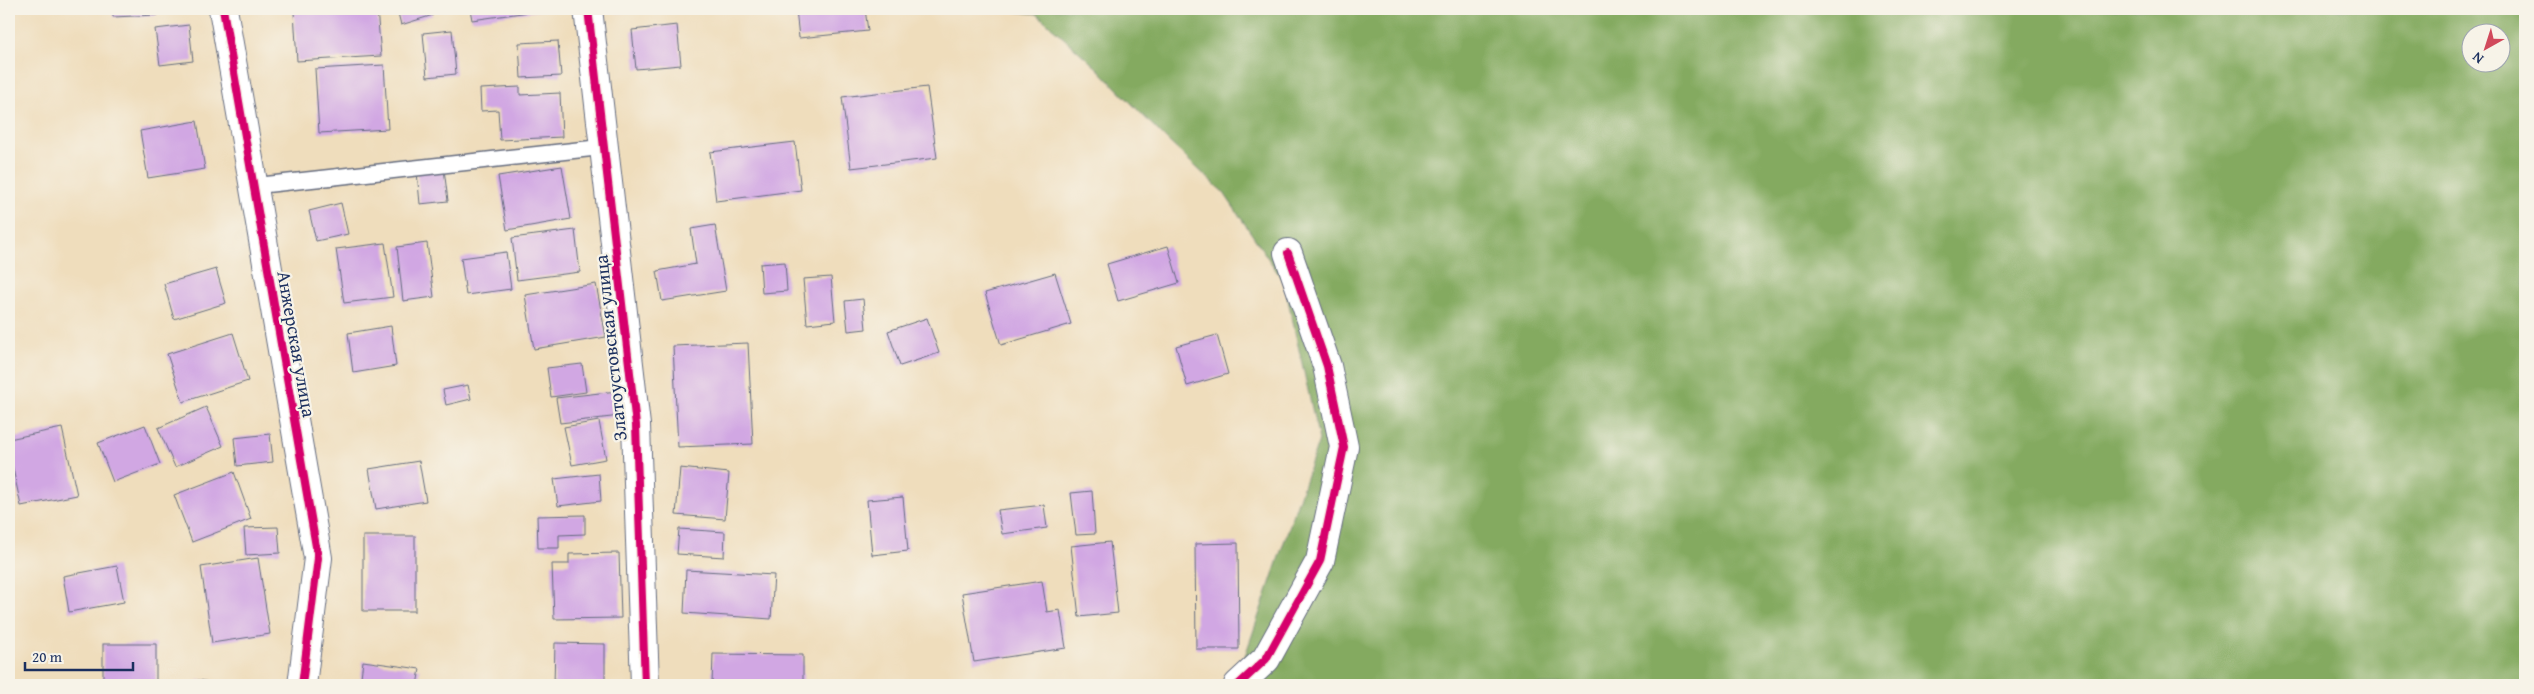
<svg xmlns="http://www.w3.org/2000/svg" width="2534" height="694" viewBox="0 0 2534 694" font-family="'Gentium Book Plus',serif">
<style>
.forest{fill:#84aa60;stroke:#506c5f;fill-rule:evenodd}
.building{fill:#d1a7e3}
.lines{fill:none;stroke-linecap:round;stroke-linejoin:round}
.lane-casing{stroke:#656c7f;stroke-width:18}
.street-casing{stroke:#656c7f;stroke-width:30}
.lane{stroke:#fff;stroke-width:15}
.street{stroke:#fff;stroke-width:28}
.cycleway-casing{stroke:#f7f3e8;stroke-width:11}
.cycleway{stroke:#d6006c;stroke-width:8}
.labels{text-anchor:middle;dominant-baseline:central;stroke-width:4.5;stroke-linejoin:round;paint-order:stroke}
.street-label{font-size:19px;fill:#1b2f5e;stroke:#f7f3e8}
</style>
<rect width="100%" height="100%" fill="#f7f3e8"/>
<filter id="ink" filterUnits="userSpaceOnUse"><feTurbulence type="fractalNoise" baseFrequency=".02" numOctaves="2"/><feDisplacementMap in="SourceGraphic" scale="10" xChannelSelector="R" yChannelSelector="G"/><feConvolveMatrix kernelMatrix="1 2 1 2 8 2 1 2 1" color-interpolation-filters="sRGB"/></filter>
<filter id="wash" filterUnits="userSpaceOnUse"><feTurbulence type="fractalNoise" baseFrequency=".0096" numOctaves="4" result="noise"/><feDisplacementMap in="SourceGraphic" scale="20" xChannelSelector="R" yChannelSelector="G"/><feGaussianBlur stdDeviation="1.12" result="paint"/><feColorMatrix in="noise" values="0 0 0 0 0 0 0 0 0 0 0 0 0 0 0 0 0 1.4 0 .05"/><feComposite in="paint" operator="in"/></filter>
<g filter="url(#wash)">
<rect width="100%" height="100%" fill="#efddbc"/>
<path class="forest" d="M993,9H2525V685H1235L1319,440L1284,282L1224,193L1167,140L1097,68L1037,14ZM2472,32H2502V62H2472Z"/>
<g id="blocks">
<g class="building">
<polygon points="113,9 157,9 157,15 113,17"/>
<polygon points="341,9 377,9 381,56 297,61 294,12"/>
<polygon points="397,9 431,9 433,15 401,25"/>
<polygon points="470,9 543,9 543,10 472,20"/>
<polygon points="616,9 645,9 645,10 616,13"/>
<polygon points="796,9 865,9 868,31 799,38"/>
<polygon points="189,25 193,61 160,65 155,29"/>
<polygon points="677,25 681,65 636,69 632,30"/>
<polygon points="452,30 456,74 427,77 423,33"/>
<polygon points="558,41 561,76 521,78 519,43"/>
<polygon points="384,65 388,129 319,133 315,69"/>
<polygon points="520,87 520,95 560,93 562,137 500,140 498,110 481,111 480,89"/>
<polygon points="927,87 937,158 851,168 842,97"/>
<polygon points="197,121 205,169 148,178 140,131"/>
<polygon points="795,142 801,190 716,201 710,152"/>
<polygon points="562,166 571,219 507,230 498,176"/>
<polygon points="444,169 448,201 420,204 417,172"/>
<polygon points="341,203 348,234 316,241 309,211"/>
<polygon points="715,225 726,291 662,301 657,271 696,264 691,229"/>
<polygon points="575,230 580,272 517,280 512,238"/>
<polygon points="385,243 393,297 344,303 336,249"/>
<polygon points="427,243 434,297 403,301 397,247"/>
<polygon points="1168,246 1179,283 1118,301 1107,264"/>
<polygon points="506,252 511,289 466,295 461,258"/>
<polygon points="785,262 787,291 762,293 760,264"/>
<polygon points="216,269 226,303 174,319 164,284"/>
<polygon points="1055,273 1071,324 1001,345 985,293"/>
<polygon points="831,277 835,321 807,324 803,279"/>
<polygon points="596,284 606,337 534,349 525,295"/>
<polygon points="863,299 866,329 848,331 845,301"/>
<polygon points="927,318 939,353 900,366 888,331"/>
<polygon points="391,326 396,366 353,373 348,333"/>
<polygon points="233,333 248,381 183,402 167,354"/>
<polygon points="1217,335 1228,374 1187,386 1176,346"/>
<polygon points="748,343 753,444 678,447 673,346"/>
<polygon points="582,364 586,392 551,397 547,368"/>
<polygon points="468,385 471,399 446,405 443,390"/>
<polygon points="617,391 620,416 560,423 556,398"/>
<polygon points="206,407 223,446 175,467 158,428"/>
<polygon points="599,421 606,459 572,465 564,427"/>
<polygon points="145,425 160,464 113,482 98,443"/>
<polygon points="62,428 77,495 21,506 9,450 9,439"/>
<polygon points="270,434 273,462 237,466 234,438"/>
<polygon points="419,461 426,501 376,509 369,469"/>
<polygon points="680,468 729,473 725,519 676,515"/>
<polygon points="234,472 251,519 192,542 174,495"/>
<polygon points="599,474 601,501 558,506 554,479"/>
<polygon points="1092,491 1095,534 1076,535 1071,493"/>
<polygon points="903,497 908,551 872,555 867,500"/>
<polygon points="1044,505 1047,528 1002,534 998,510"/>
<polygon points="585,515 585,534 559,535 559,548 538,548 537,516"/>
<polygon points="278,527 280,553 246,555 244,528"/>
<polygon points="679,529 725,532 724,557 677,554"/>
<rect x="363" y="536" width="52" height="75"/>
<polygon points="1110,542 1118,613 1079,617 1071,546"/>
<polygon points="1238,543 1239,649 1196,649 1195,544"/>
<polygon points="619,553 621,618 554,619 552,564 569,564 569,554"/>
<polygon points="258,558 270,634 212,643 201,567"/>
<polygon points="117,566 124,602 69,612 63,576"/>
<polygon points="686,570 774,575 771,619 684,613"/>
<polygon points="1042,581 1047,612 1060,610 1066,648 974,662 962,593"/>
<polygon points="555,643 605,644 605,685 554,685"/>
<rect x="103" y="644" width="53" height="41"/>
<polygon points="713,654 803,655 803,685 712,685"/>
<polygon points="363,661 420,669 417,685 360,685"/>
<polygon points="198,680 221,684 221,685 197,685"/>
</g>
</g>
</g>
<g filter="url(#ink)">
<use href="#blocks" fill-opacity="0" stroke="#656c7f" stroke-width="1"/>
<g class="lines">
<g class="lane-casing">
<polyline id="lane" points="253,186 605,147"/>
</g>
<g class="street-casing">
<g id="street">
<polyline points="223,9 318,558 302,685"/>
<polyline points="588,9 636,425 645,685"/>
<polyline points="1238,685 1266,659 1320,561 1344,447 1327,366 1288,253"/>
</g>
</g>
<use href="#lane" class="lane"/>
<use href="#street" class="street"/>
<g class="cycleway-casing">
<g id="cycleway">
<polyline points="223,9 318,558 302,685"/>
<polyline points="588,9 636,425 645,685"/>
<polyline points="1238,685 1266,659 1320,561 1344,447 1327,366 1288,253"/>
</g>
</g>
<use href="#cycleway" class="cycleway"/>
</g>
</g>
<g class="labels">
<g class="street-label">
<text transform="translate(297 344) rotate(80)">Анжерская улица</text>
<text transform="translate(610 348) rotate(-96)">Златоустовская улица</text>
</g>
</g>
<rect width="2534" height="694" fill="none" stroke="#f7f3e8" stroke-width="30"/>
<g transform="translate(2486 48) rotate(219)"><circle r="24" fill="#f7f3e8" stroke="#9fa5b1"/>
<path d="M0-4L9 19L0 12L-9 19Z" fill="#d1495b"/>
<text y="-8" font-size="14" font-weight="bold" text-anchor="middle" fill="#1b2f5e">N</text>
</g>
<path d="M25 662v8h108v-8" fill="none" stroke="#1b2f5e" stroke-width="2.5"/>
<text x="32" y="662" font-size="15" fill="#1b2f5e" stroke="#f7f3e8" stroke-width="4" paint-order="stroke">20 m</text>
</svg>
